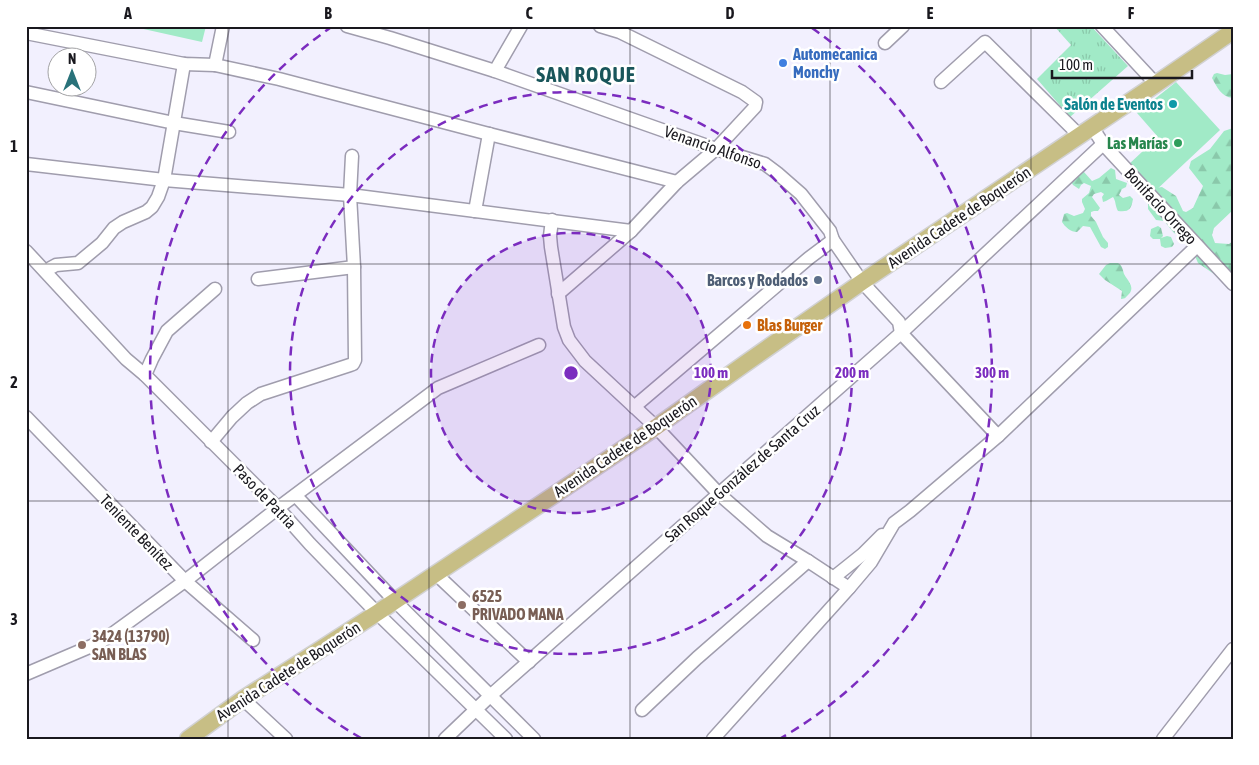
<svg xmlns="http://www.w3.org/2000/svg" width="1259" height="765" viewBox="0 0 1259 765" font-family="'Asap Condensed',sans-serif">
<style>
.grass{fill:url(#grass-tufts)}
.forest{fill:url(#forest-firs)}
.pitch{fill:#a1eac7}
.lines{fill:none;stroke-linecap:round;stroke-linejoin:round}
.minor-casing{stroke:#a09dad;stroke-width:15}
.major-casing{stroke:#d1d1d2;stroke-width:19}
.minor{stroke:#fff;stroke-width:12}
.major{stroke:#c7be85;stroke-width:16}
.grid{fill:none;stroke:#19181e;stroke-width:1;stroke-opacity:0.55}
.ring{fill:none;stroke:#7b2cbf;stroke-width:2.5;stroke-dasharray:9 6}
.shop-dot{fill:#3f7fe0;stroke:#fff;stroke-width:2}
.culture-dot{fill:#0f9aa8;stroke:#fff;stroke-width:2}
.leisure-dot{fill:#2e9e5b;stroke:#fff;stroke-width:2}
.service-dot{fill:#5c6f8a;stroke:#fff;stroke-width:2}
.food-dot{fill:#e8710a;stroke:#fff;stroke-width:2}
.education-dot{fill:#8d6e63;stroke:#fff;stroke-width:2}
.labels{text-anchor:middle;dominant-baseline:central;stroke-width:5;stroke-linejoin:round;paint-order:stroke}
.shop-label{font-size:16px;font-weight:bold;fill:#366cbe;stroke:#fff;text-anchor:start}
.culture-label{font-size:16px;font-weight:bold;fill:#0d838f;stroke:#fff;text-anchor:end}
.leisure-label{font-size:16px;font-weight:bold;fill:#27864d;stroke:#fff;text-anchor:end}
.street-label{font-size:16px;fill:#19181e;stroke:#fff}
.service-label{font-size:16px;font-weight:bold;fill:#4e5e75;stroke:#fff;text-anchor:end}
.food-label{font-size:16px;font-weight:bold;fill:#c56008;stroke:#fff;text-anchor:start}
.education-label{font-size:16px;font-weight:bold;fill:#785e54;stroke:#fff;text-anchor:start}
.district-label{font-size:21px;font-weight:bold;letter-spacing:1px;fill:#19555a;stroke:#fff}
.centre{fill:#7b2cbf;stroke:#fff;stroke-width:2.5}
.ring-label{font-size:15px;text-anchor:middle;font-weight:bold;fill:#7b2cbf;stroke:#fff;stroke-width:5;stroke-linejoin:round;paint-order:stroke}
.neatline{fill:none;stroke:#19181e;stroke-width:2}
.grid-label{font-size:16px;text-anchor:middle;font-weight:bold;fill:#19181e}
</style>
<defs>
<pattern id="grass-tufts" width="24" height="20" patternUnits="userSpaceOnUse" patternTransform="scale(1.25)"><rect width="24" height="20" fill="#a1eac7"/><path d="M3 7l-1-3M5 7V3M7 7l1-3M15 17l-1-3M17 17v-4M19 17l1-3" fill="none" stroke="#8ac8aa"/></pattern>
<pattern id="forest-firs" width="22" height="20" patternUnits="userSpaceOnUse" patternTransform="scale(1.25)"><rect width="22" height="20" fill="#a1eac7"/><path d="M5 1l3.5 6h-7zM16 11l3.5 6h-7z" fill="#8ac8aa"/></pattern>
</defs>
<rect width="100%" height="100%" fill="#f2f0fe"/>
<polygon class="grass" points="1054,26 1091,26 1128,66 1070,117 1037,79 1071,45"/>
<g class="forest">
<path d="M1217,73L1225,75L1233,74V98C1221,97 1217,87 1212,78L1214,74Z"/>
<polygon points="1233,128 1233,210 1214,228 1212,235 1215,243 1229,244 1233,241 1233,284 1230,285 1198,263 1188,240 1174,233 1164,221 1156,220 1148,209 1148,194 1155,188 1162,187 1176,196 1183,211 1186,212 1193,208 1203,186 1189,168 1191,161 1210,149 1224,131"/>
<path d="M1111,168L1115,170L1116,179L1127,183L1126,187L1122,189L1119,195L1123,198L1130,196L1133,199C1131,210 1129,212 1118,211C1115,206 1116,201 1113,197L1106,201L1103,202L1102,197L1104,194L1101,192L1094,194L1092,197L1100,208L1098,211H1094L1091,212V216L1096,222L1103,237L1108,243V247L1105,249L1101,247L1090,227L1083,226L1077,232C1071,232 1065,227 1062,222L1064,214L1067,213L1074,216L1083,213L1085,209L1082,202V199L1089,193L1091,186L1084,183L1081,185L1079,189L1073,185L1069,178L1080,169L1084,172L1092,181L1099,178Z"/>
<polygon points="1158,226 1161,228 1163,236 1161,238 1167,236 1171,237 1174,244 1172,247 1165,248 1161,246 1160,239 1153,239 1150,236 1151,229"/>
<path d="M1110,263C1111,263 1117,263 1118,263C1122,265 1123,270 1124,274C1128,281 1136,288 1128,295C1124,299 1126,298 1121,299L1122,291L1105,280L1099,274L1106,265Z"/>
</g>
<g class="pitch">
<polygon points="130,26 206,26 202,42"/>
<polygon points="1176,82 1220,130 1153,193 1128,165 1158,137 1137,113"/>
</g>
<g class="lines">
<g class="minor-casing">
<g id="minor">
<polyline points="347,26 390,38 495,71 716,149 765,164 777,173 801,194 830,231 833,240 862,282 899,322 901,333 998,436"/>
<polyline points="1102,26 1156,84"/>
<polyline points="26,33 184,64 215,65 279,79 489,134 677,182"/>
<polyline points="885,43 903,26"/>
<polyline points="215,65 223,26"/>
<polyline points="495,71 521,26"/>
<polyline points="941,82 985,42 1079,135"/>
<polyline points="26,92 174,123 229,132"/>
<polyline points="1092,127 1103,144 1233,284"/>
<polyline points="26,164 164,180 350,195 631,231"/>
<polyline points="475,211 489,134"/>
<polyline points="552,220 550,236 551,247 564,327 569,340 585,361 656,427 719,494 767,536 808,561 849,588"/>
<polyline points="26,251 126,359 145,375 278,508 310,544 377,613 506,739"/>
<polyline points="45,271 56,265 78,263 102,243 114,228 123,222 146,212 152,207 158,197 164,180 184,64"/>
<polyline points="258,279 354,267"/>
<polyline points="558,294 631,231 677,182 716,149 755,107 756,102 742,92 620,32 600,26"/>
<polyline points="145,375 152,359 167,331 215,289"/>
<polyline points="634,407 809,258 833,240"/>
<polyline points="26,417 185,581 253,640"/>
<polyline points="211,442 232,417 247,403 261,394 350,365 353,364 355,360 354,267 350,195 352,156"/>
<polyline points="296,496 395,601 534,739"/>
<polyline points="436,574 529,662"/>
<polyline points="833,578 863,554 882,535"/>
<polyline points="26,674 101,642 185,581 278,508 438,388 539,345"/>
<polyline points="243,699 286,739"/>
<polyline points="642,710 697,658 808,561"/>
<polyline points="445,739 490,696 901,333 1103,144"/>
<polyline points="713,739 849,588 871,562 894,523 910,511 998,436 1197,246"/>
<polyline points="1163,739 1233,649"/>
</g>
</g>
<g class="major-casing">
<polyline id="major" points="188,739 243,699 377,613 656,427 746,363 862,282 1156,84 1233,31"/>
</g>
<use href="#minor" class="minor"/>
<use href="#major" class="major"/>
</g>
<path class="grid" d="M228,26V739M429,26V739M630,26V739M830,26V739M1031,26V739M26,264H1233M26,501H1233"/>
<circle cx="571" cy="373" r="140" fill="#7b2cbf" fill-opacity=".12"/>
<g class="ring">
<circle cx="571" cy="373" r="140"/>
<circle cx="571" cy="373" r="281"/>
<path d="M361 738A421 421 0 0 1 330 28M812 28A421 421 0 0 1 781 738"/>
</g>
<circle class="shop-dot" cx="783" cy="63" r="5"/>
<circle class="culture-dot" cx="1173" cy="104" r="5"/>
<circle class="leisure-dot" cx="1178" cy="143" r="5"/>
<circle class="service-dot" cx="818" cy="280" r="5"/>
<circle class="food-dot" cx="747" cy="325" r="5"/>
<g class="education-dot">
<circle cx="462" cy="605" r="5"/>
<circle cx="82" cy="645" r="5"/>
</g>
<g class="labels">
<g class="shop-label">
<text x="793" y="54">Automecanica<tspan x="793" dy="18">Monchy</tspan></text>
</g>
<g class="culture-label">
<text x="1163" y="104">Salón de Eventos</text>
</g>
<g class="leisure-label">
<text x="1168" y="143">Las Marías</text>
</g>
<g class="street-label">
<text transform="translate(713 147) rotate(19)">Venancio Alfonso</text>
<text transform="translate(1161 206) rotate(47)">Bonifacio Orrego</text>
<text transform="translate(959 217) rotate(-34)">Avenida Cadete de Boquerón</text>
<text transform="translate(625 446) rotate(-34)">Avenida Cadete de Boquerón</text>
<text transform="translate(742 473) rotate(-41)">San Roque González de Santa Cruz</text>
<text transform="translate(265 496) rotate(46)">Paso de Patria</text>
<text transform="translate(137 532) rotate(46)">Teniente Benítez</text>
<text transform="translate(288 671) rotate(-33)">Avenida Cadete de Boquerón</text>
</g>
<g class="service-label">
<text x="808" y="280">Barcos y Rodados</text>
</g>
<g class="food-label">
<text x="757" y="325">Blas Burger</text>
</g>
<g class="education-label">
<text x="472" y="596">6525<tspan x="472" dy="18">PRIVADO MANA</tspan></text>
<text x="92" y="636">3424 (13790)<tspan x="92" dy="18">SAN BLAS</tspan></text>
</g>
<g class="district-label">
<text x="586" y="74">SAN ROQUE</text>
</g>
</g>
<circle cx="571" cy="373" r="8" class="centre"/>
<g class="ring-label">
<text x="711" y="378">100 m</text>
<text x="852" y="378">200 m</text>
<text x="992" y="378">300 m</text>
</g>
<rect width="1259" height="765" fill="none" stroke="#ffffff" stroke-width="55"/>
<g transform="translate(72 72)"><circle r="24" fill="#ffffff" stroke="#a3a3a5"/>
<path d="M0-4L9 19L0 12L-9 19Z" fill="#29727a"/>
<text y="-8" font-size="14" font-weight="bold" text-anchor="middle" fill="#19181e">N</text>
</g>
<path d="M1052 70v8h140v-8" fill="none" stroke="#19181e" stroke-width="2.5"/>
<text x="1059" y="70" font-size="15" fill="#19181e" stroke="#ffffff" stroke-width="4" paint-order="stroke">100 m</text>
<rect x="28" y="28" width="1204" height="710" class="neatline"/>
<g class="grid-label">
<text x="128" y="19">A</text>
<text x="328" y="19">B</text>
<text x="529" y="19">C</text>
<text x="730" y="19">D</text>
<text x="930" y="19">E</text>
<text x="1131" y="19">F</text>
<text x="14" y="152">1</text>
<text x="14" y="388">2</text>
<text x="14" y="625">3</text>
</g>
</svg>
